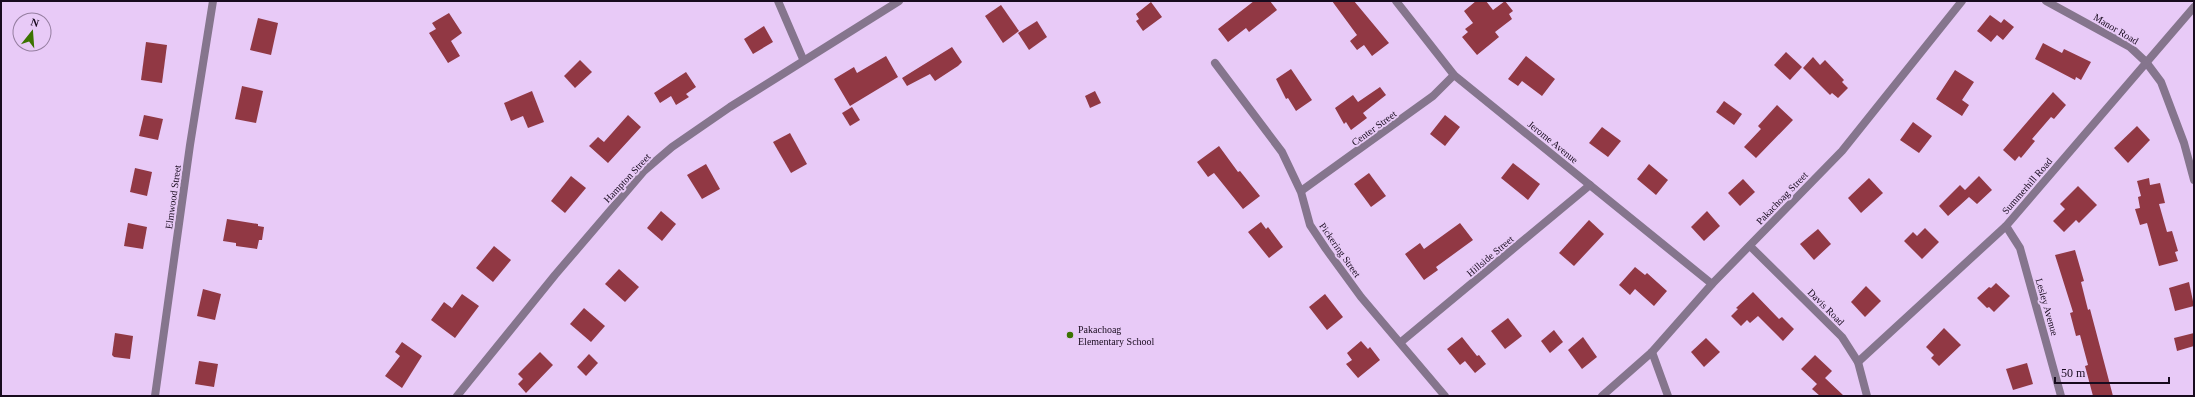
<svg xmlns="http://www.w3.org/2000/svg" width="2195" height="397" viewBox="0 0 2195 397" font-family="'Times New Roman',serif">
<style>
.building{fill:#913844}
.lines{fill:none;stroke-linecap:round;stroke-linejoin:round}
.minor{stroke:#85758d;stroke-width:8}
.tertiary{stroke:#85758d;stroke-width:8}
.poi-dot{fill:#3b7301;stroke:#e8caf7;stroke-width:1.5}
.labels{text-anchor:middle;dominant-baseline:central;stroke-width:4;stroke-linejoin:round;paint-order:stroke}
.street-label{font-size:10px;fill:#180b1e;stroke:#e8caf7}
.poi-label{font-size:10px;fill:#180b1e;stroke:#e8caf7;text-anchor:start}
</style>
<rect width="100%" height="100%" fill="#e8caf7"/>
<g class="building">
<polygon points="1254,1 1270,1 1277,10 1249,32 1246,28 1228,42 1218,29"/>
<polygon points="1332,1 1354,1 1389,43 1372,56 1364,45 1357,50 1350,41 1357,35"/>
<polygon points="1476,1 1486,1 1493,10 1505,1 1513,11 1509,14 1512,19 1495,32 1499,37 1477,55 1462,37 1468,32 1465,29 1473,23 1464,11"/>
<polygon points="1151,2 1162,17 1143,31 1136,21 1139,19 1136,14"/>
<polygon points="1001,5 1019,31 1003,43 985,16"/>
<polygon points="449,13 462,33 451,41 460,56 448,63 429,33 436,29 432,23"/>
<polygon points="1990,15 2001,23 2004,19 2014,27 2003,40 1997,35 1991,42 1977,31"/>
<polygon points="258,18 278,23 271,55 250,50"/>
<polygon points="1037,21 1047,37 1029,50 1018,33"/>
<polygon points="764,26 773,42 753,54 744,39"/>
<polygon points="146,42 167,45 162,83 141,80"/>
<polygon points="2043,43 2062,53 2064,49 2091,62 2081,80 2076,77 2075,80 2035,59"/>
<polygon points="952,47 962,62 958,66 935,81 930,74 907,86 902,78"/>
<polygon points="1786,52 1802,67 1790,80 1774,65"/>
<polygon points="886,56 898,77 850,106 834,79 854,67 857,73"/>
<polygon points="1526,56 1555,79 1542,96 1522,81 1518,86 1508,79"/>
<polygon points="1813,57 1820,65 1825,60 1844,80 1842,82 1848,88 1838,98 1832,93 1830,95 1803,68"/>
<polygon points="580,60 592,72 575,88 564,76"/>
<polygon points="1291,69 1312,100 1296,111 1288,98 1286,99 1276,79"/>
<polygon points="1955,70 1974,82 1962,100 1969,105 1962,116 1936,99"/>
<polygon points="686,72 696,87 686,94 689,97 676,105 671,96 660,103 654,93"/>
<polygon points="242,86 263,91 256,123 235,119"/>
<polygon points="1380,87 1386,95 1363,113 1367,118 1351,130 1346,122 1344,124 1335,108 1353,95 1358,102"/>
<polygon points="532,91 544,122 528,128 523,116 511,121 504,103"/>
<polygon points="1095,91 1101,103 1090,108 1085,96"/>
<polygon points="2053,92 2066,105 2054,119 2051,117 2032,139 2035,141 2021,158 2019,156 2015,161 2003,150"/>
<polygon points="1724,101 1742,114 1734,125 1716,112"/>
<polygon points="1777,105 1793,120 1756,158 1744,147 1761,129 1758,126"/>
<polygon points="852,107 860,120 850,126 842,113"/>
<polygon points="144,115 163,119 158,140 139,136"/>
<polygon points="628,115 641,127 608,163 589,146 598,137 604,142"/>
<polygon points="1445,115 1460,127 1445,146 1430,134"/>
<polygon points="1913,122 1932,136 1919,153 1900,140"/>
<polygon points="2137,126 2150,140 2128,163 2114,148"/>
<polygon points="1602,127 1621,141 1608,157 1589,143"/>
<polygon points="790,133 807,164 791,173 773,142"/>
<polygon points="1219,146 1238,172 1240,171 1260,196 1243,209 1214,173 1208,177 1197,162"/>
<polygon points="1513,163 1540,184 1528,200 1501,178"/>
<polygon points="706,164 720,189 702,199 687,175"/>
<polygon points="1649,164 1668,180 1656,195 1637,179"/>
<polygon points="135,168 152,172 147,196 130,192"/>
<polygon points="1369,173 1386,196 1371,207 1354,184"/>
<polygon points="571,176 586,188 565,213 551,201"/>
<polygon points="1979,176 1992,190 1977,204 1969,197 1948,216 1939,206 1960,185 1965,190"/>
<polygon points="1869,178 1883,193 1861,213 1848,198"/>
<polygon points="2149,178 2150,185 2160,183 2165,203 2159,204 2167,232 2172,231 2178,251 2175,252 2178,261 2159,266 2147,223 2140,225 2135,209 2140,208 2138,197 2141,196 2137,181"/>
<polygon points="1743,179 1755,192 1740,206 1728,193"/>
<polygon points="2078,186 2097,205 2079,223 2076,220 2064,232 2053,221 2065,209 2060,204"/>
<polygon points="661,211 676,224 662,241 647,228"/>
<polygon points="1707,211 1720,226 1704,241 1691,227"/>
<polygon points="227,219 258,224 258,226 264,227 262,240 259,240 257,249 236,246 236,243 223,241"/>
<polygon points="1589,220 1604,234 1574,266 1559,253"/>
<polygon points="1261,222 1266,229 1268,227 1283,247 1269,258 1248,232"/>
<polygon points="128,223 147,227 143,249 124,246"/>
<polygon points="1460,223 1473,240 1436,267 1438,270 1424,280 1405,254 1420,243 1424,249"/>
<polygon points="1925,228 1939,242 1922,259 1904,241 1913,232 1917,236"/>
<polygon points="1818,229 1831,244 1814,260 1800,244"/>
<polygon points="494,246 511,260 493,282 476,268"/>
<polygon points="2075,250 2084,281 2081,282 2088,310 2090,309 2113,396 2093,396 2085,366 2088,365 2080,335 2076,336 2070,313 2073,312 2055,255"/>
<polygon points="1635,267 1645,275 1647,273 1667,291 1654,306 1635,289 1630,295 1619,285"/>
<polygon points="619,269 639,287 625,302 605,284"/>
<polygon points="2189,282 2194,306 2175,311 2169,288"/>
<polygon points="1996,283 2010,296 1994,312 1989,307 1987,308 1977,298 1989,287 1991,288"/>
<polygon points="1866,286 1881,301 1865,317 1851,302"/>
<polygon points="203,289 221,294 215,320 197,316"/>
<polygon points="1753,292 1779,319 1782,317 1794,329 1783,341 1758,316 1750,323 1747,320 1741,326 1731,316 1738,309 1736,308"/>
<polygon points="462,294 479,306 455,338 431,320 444,302 452,308"/>
<polygon points="1325,294 1343,317 1327,330 1309,307"/>
<polygon points="584,308 605,326 591,342 570,324"/>
<polygon points="1508,318 1522,336 1505,349 1491,331"/>
<polygon points="1944,328 1961,345 1939,366 1931,358 1934,355 1926,347"/>
<polygon points="1554,330 1563,342 1550,353 1541,341"/>
<polygon points="115,333 133,336 130,359 114,357 112,355"/>
<polygon points="2194,333 2194,346 2177,351 2174,338"/>
<polygon points="1462,337 1477,356 1479,355 1486,364 1475,373 1465,361 1460,365 1447,349"/>
<polygon points="1583,337 1597,357 1582,369 1568,350"/>
<polygon points="1706,338 1720,352 1704,367 1691,352"/>
<polygon points="1361,341 1368,349 1370,347 1380,360 1358,378 1346,364 1352,360 1347,353"/>
<polygon points="402,342 422,356 402,388 385,376 400,356 395,352"/>
<polygon points="540,352 553,365 526,393 518,384 523,379 518,374"/>
<polygon points="589,354 598,363 586,376 577,367"/>
<polygon points="1815,355 1832,371 1825,378 1844,396 1820,396 1812,389 1817,384 1801,369"/>
<polygon points="199,361 218,364 214,387 195,384"/>
<polygon points="2027,363 2033,384 2013,390 2006,369"/>
</g>
<g class="lines">
<g class="minor">
<polyline points="778,1 803,59"/>
<polyline points="1396,1 1454,75 1712,284"/>
<polyline points="2046,1 2130,47 2146,62 2161,82 2184,143 2194,180"/>
<polyline points="1215,63 1282,152 1301,192 1310,225 1326,249 1361,297 1445,396"/>
<polyline points="1301,191 1433,96 1454,75"/>
<polyline points="2006,226 2020,248 2061,396"/>
<polyline points="1750,246 1842,337 1858,362 1867,396"/>
<polyline points="1401,342 1590,185"/>
<polyline points="1652,352 1668,396"/>
<polyline points="1858,362 2006,226 2194,7"/>
<polyline points="155,396 190,145 213,1"/>
<polyline points="457,396 555,275 644,171 672,147 730,107 899,1"/>
</g>
<polyline class="tertiary" points="1602,396 1652,352 1712,284 1842,151 1962,1"/>
</g>
<circle class="poi-dot" cx="1070" cy="335" r="4"/>
<g class="labels">
<g class="street-label">
<text transform="translate(2116 29) rotate(31)">Manor Road</text>
<text transform="translate(1374 128) rotate(-36)">Center Street</text>
<text transform="translate(1553 142) rotate(39)">Jerome Avenue</text>
<text transform="translate(627 178) rotate(-47)">Hampton Street</text>
<text transform="translate(2027 186) rotate(-49)">Summerhill Road</text>
<text transform="translate(173 197) rotate(-82)">Elmwood Street</text>
<text transform="translate(1782 198) rotate(-46)">Pakachoag Street</text>
<text transform="translate(1340 250) rotate(55)">Pickering Street</text>
<text transform="translate(1490 256) rotate(-40)">Hillside Street</text>
<text transform="translate(1826 307) rotate(45)">Davis Road</text>
<text transform="translate(2047 307) rotate(74)">Lesley Avenue</text>
</g>
<g class="poi-label">
<text x="1078" y="329">Pakachoag<tspan x="1078" dy="12">Elementary School</tspan></text>
</g>
</g>
<rect width="2195" height="397" fill="none" stroke="#180b1e" stroke-width="4"/>
<g transform="translate(32 32) rotate(17)"><circle r="19" fill="#e8caf7" stroke="#957ea0"/>
<path d="M0-3L7 15L0 10L-7 15Z" fill="#3b7301"/>
<text y="-6" font-size="11" font-weight="bold" text-anchor="middle" fill="#180b1e">N</text>
</g>
<path d="M2055 377v6h114v-6" fill="none" stroke="#180b1e" stroke-width="2"/>
<text x="2061" y="377" font-size="12" fill="#180b1e" stroke="#e8caf7" stroke-width="3" paint-order="stroke">50 m</text>
</svg>
